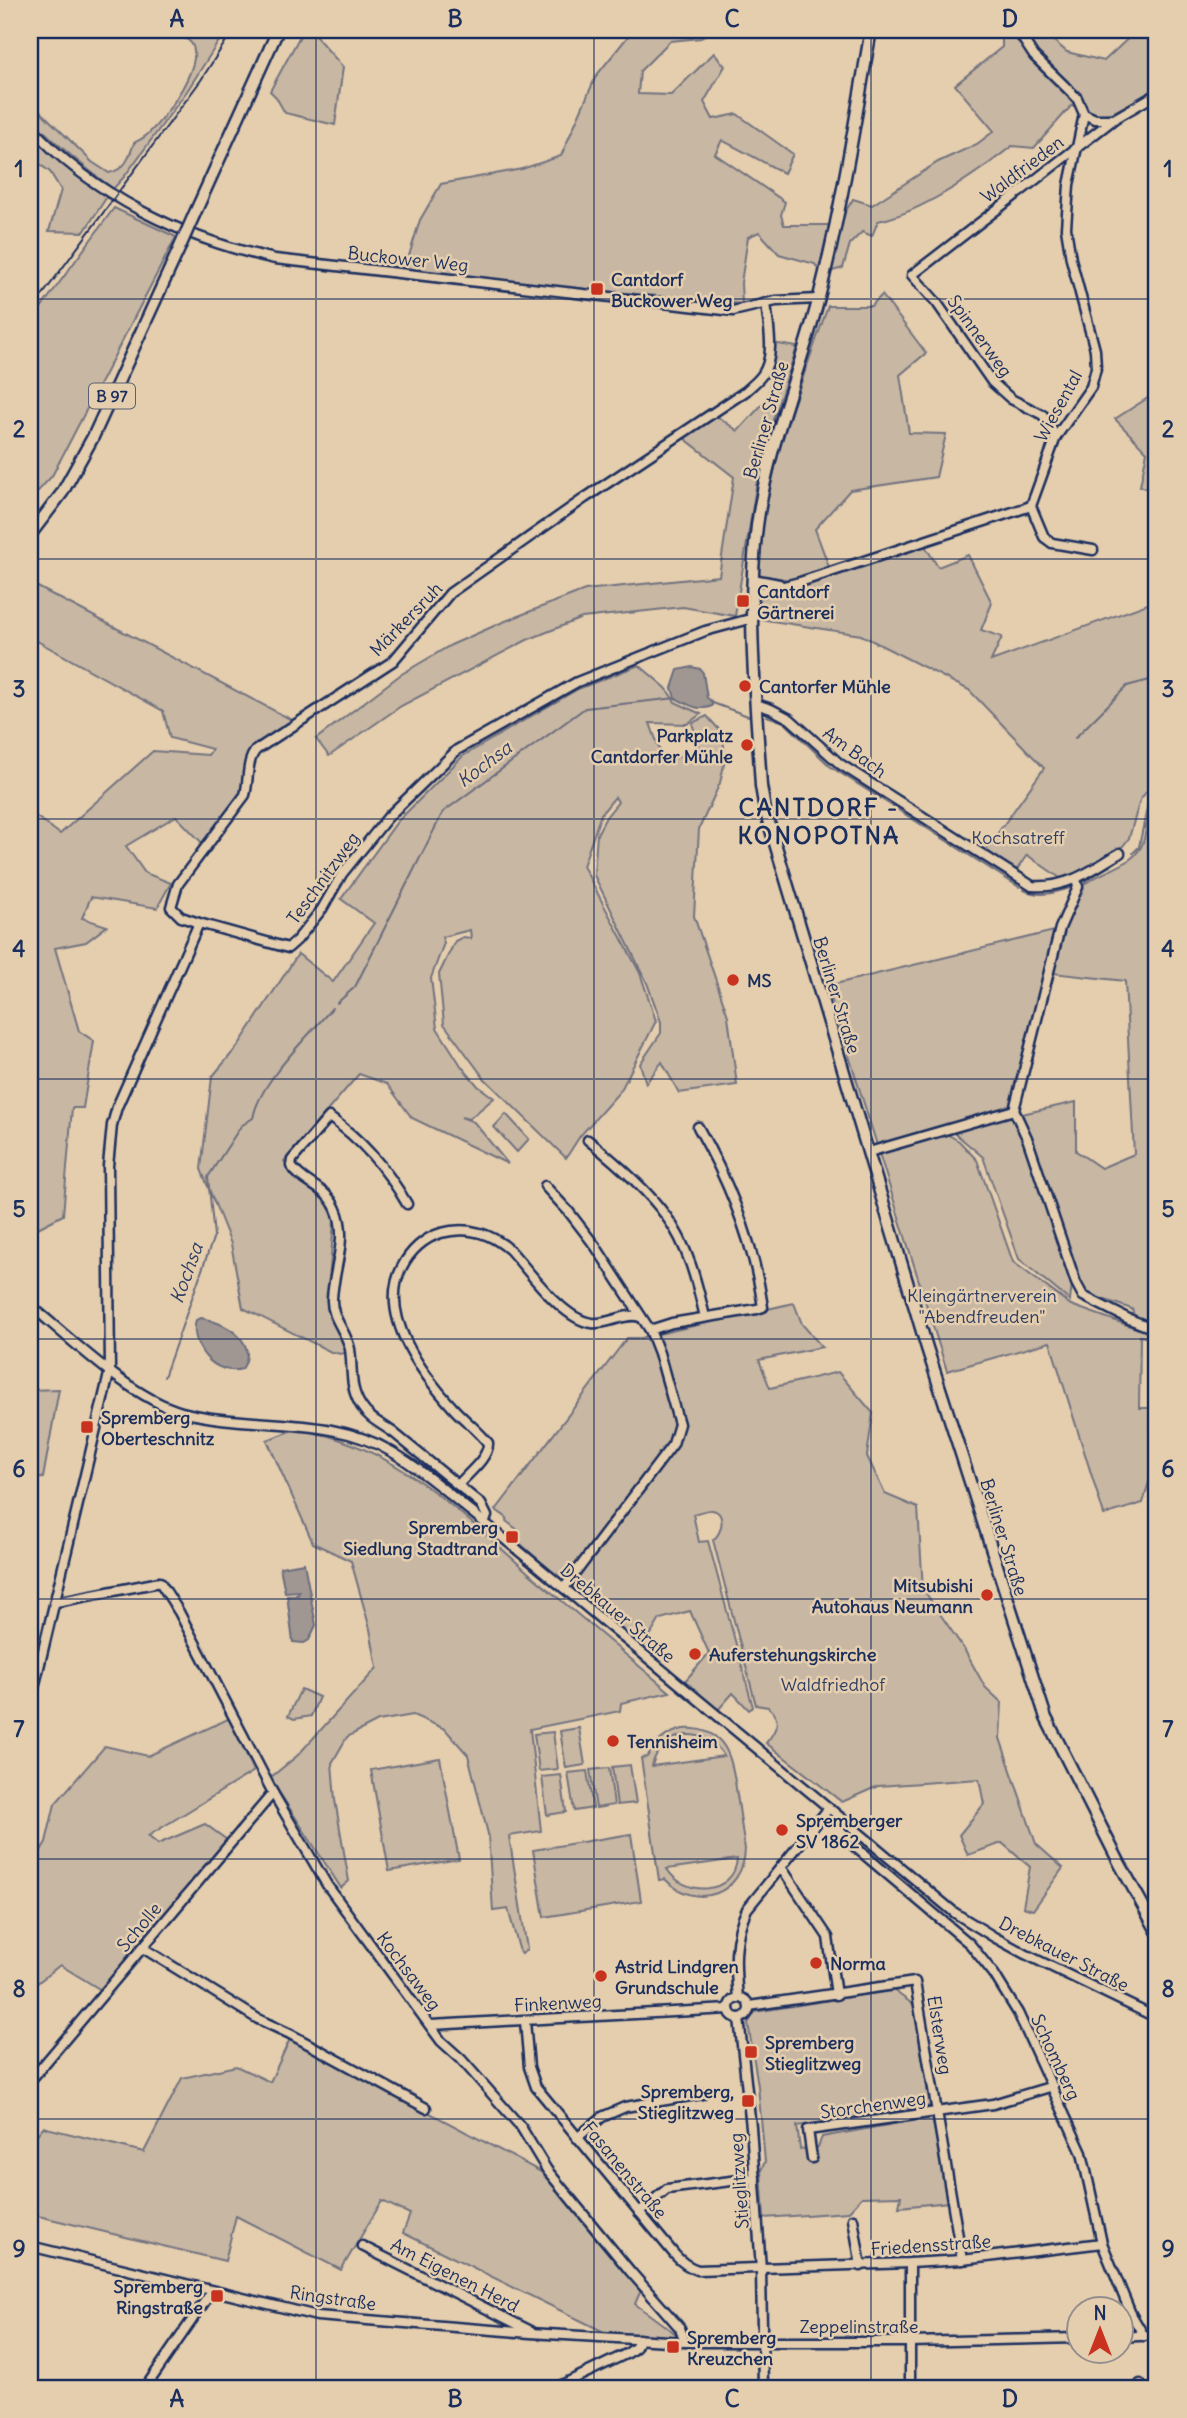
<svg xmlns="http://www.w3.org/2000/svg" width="1187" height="2418" viewBox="0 0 1187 2418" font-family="Delius,sans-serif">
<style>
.green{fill:#c8b7a2;stroke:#727380;stroke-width:2;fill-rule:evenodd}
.water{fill:#a09793;stroke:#6b6d7e;stroke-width:2}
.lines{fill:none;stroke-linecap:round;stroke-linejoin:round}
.stream{stroke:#6b6d7e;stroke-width:2}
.minor-casing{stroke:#1b2f5e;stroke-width:13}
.major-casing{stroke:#1b2f5e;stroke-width:15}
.minor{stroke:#e5ceae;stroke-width:8}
.major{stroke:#e5ceae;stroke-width:10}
.rail{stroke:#1b2f5e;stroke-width:2}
.major-bridge-casing{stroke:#1b2f5e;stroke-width:15;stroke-linecap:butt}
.major-bridge{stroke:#e5ceae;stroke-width:10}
.grid{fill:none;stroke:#1b2f5e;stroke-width:2;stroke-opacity:0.55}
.poi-dot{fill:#c8321e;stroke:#e5ceae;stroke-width:2.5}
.labels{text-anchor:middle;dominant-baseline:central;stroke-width:5;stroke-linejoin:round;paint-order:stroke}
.shield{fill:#e5ceae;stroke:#585f76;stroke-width:2}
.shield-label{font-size:16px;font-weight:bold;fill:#1b2f5e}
.street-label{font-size:18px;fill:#1b2f5e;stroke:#e5ceae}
.poi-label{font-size:18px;font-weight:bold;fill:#1b2f5e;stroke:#e5ceae;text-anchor:start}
.park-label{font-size:18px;fill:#2c3d65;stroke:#e5ceae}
.water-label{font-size:19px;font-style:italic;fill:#2f3f66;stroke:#e5ceae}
.district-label{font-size:24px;font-weight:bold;letter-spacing:2px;fill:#1b2f5e;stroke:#e5ceae}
.neatline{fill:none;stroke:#1b2f5e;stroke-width:2.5}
.grid-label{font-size:23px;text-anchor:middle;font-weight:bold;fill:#1b2f5e}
</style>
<rect width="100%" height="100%" fill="#e5ceae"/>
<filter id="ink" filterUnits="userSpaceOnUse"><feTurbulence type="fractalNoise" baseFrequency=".0143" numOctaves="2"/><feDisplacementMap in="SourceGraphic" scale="14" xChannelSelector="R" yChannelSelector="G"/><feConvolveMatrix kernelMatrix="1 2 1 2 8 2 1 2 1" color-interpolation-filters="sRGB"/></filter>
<g filter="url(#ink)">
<g class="green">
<path d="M134,30H226L187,91L124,177L113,189C84,167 55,144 30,117V101L92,162L109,173C126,169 129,158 134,143C139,140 144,138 148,134C163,121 211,57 188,40C179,34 146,32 134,30Z"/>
<polygon points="311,30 314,30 318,39 343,67 335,125 285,113 276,97 270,91 301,34"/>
<polygon points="633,30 711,30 701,38 670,41 640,71 638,94 671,95 714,53 725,66 704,102 713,119 737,114 793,154 784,173 722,140 715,154 785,202 781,215 784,225 829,225 819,271 815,264 779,254 759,232 748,237 741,283 742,304 404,272 420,220 441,184 522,169 561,156 596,76"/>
<path d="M996,30H1041L1067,52L1104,61L1135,32L1157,36V89L1112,113L1097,115L1072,105L1034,148L1012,146C975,175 923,212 878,221L872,236L862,232L850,244L843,268L829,272L838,224L853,199L872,205L938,162L977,144L994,131L955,85L1002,47V41Z"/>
<polygon points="30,129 81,178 108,195 84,232 49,231 61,190 50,172 30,157"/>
<polygon points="114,208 176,237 52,476 30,500 30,323"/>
<polygon points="882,295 926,353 900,375 909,433 946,434 936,477 850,490 815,529 829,567 791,580 759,575 763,521 782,437 828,306 871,306"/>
<polygon points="772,343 797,347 768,435 757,481 735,616 683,607 582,618 527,640 401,706 329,756 316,739 400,675 451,645 503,622 585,590 719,576 734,477 684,438 688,433 715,415 738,431 768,398 773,365"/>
<polygon points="1157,392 1157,493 1140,486 1147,452 1115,419"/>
<polygon points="922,541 938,567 968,555 992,603 981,630 1002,637 991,661 1153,602 1157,605 1157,778 1140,800 1129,838 1123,846 1082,871 1060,878 1027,855 1014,874 983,854 1044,768 969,690 861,635 759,619 759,596"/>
<polygon points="30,583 296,722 250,751 242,790 205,846 176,816 126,846 145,873 171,883 157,908 91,897 82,918 107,926 86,942 55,948 79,1031 94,1041 83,1108 72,1108 63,1215 30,1232 30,812 60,834 153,751 208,755 212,749 170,738 163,711 30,637"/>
<polygon points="639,665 666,688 675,702 701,714 687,724 650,723 664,762 700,749 692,723 707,716 723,734 725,760 720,783 699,829 694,916 728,1016 737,1085 679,1093 662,1062 646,1083 640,1064 661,1033 661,1022 647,983 594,875 597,834 606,817 618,802 615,797 601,814 583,866 640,973 656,1021 621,1090 580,1136 566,1158 484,1078 444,1024 439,974 455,941 463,937 471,938 470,930 442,937 444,943 431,978 437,1028 462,1067 478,1086 494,1098 469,1119 461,1117 474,1122 508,1164 412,1118 387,1084 359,1074 284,1161 291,1173 324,1193 335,1209 327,1305 347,1352 341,1354 331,1352 243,1308 231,1244 201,1169 212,1077 238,1046 298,954 333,982 374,923 341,899 397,822 463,756 578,689"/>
<path d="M1157,796V1340L1140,1336L1139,1408H1150L1153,1468L1143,1503L1104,1515L1050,1342L947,1371L879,1153L945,1133L959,1141L977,1160L1013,1262L1071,1305L1138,1329L1132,1309L1085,1293L1077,1280L1032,1136L1022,1114L1076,1102V1151L1101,1168L1134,1154L1125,981L1052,973C1057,957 1072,896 1082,886C1099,871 1129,868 1141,847C1150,830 1141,815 1157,796Z"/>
<polygon points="1058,930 1011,1107 877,1145 827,986"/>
<polygon points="506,1114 529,1139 517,1152 494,1127"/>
<polygon points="1007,1114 1015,1119 1025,1137 1072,1284 1070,1301 1019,1259 983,1157 951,1130"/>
<path d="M794,1303L802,1324L822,1347L759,1360L770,1388L838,1372L873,1413L867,1456L885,1494L918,1508L923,1589L964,1649L985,1687L1002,1703L1000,1738L1036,1844L1063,1868L1033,1910L1023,1907L1030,1867L1002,1843L968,1855L959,1835L984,1804L979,1779L878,1786L842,1802L766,1743C776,1731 783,1718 768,1707L756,1705L713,1540C722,1534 727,1512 712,1510C707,1509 698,1513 693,1514L699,1542L708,1541L753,1707L749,1710L733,1693L718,1710L685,1681L709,1653L690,1611L660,1619L641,1651L514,1538L519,1531L506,1521L507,1518L496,1510L627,1338H641Z"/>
<polygon points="59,1389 43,1478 30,1479 30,1390"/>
<path d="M295,1429C393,1442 461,1514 531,1575C577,1614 624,1653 670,1692L621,1703L620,1711L530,1729L541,1831L509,1836L527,1949L522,1954L520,1952L508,1909L493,1911L488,1834L468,1755L445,1729L413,1715L378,1721L347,1737L332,1763L335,1800L349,1881L341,1888L270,1778L298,1755L377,1668L370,1629L351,1561L313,1543L267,1440Z"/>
<polygon points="301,1689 319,1697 311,1716 294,1719 288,1716"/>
<polygon points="230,1718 254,1771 148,1836 158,1844 205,1824 227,1840 101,1990 60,1965 30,1989 30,1869 46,1842 55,1804 105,1746 148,1756"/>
<polygon points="579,1728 585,1765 566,1768 560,1731"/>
<path d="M683,1729C728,1726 732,1760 737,1795C740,1813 742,1831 745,1849C744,1894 696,1912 665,1879L659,1880L641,1758L647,1757C655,1742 666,1733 683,1729ZM684,1735C701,1734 715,1741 724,1756L652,1766C656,1749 667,1739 684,1735ZM737,1859C734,1896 684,1897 667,1869Z"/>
<polygon points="553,1732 558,1769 539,1771 534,1734"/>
<polygon points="440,1758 459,1859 389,1871 371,1770"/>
<polygon points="630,1765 636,1803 617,1805 612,1767"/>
<polygon points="609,1768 614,1805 596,1808 590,1770"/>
<polygon points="587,1771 593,1808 574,1811 568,1773"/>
<polygon points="561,1775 566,1812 547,1815 542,1777"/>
<polygon points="631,1834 641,1901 544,1917 533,1850"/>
<polygon points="893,1990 914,2005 930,2106 797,2126 800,2149 818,2147 822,2137 932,2117 949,2202 899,2207 901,2196 862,2197 848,2212 764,2218 761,2170 765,2162 758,2086 748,2023 755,2012"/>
<polygon points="290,2039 545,2174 599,2242 642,2288 635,2304 676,2334 674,2337 604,2332 403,2233 410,2214 382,2201 341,2270 236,2216 225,2261 30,2214 30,2143 43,2127 144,2152 182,2078 236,2066 270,2082"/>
</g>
<g class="water">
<path d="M692,667L700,669L703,673L707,698L712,701V706C698,712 688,704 675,698L672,688L678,670Z"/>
<path d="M201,1318C224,1322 260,1341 242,1369C215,1377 189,1346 196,1320Z"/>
<polygon points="304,1563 316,1625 309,1640 304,1643 293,1642 287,1595 298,1595 299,1591 285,1592 280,1567"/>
</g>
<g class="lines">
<g class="stream">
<polyline points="710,702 748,716"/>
<polyline points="767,716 784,722 831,767 1019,887"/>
<polyline points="1075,738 1127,686 1157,678"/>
<polyline points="1133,853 1139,847 1148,803 1157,792"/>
<polyline points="1084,882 1118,859"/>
<path d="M1024,890C1041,898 1057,892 1073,887"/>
<polyline points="337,1003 355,987 443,812 585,708 677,698"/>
<path d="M164,1377L214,1236L208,1177L241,1126L253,1118C260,1081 307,1038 332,1008"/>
</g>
<g class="minor-casing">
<g id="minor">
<polyline points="1017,30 1034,56 1077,98 1084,114 1095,119 1111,119"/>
<path d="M30,126C93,196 184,239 275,259L733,311L776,301L818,299"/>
<polyline points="1056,437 1043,415 1011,399 992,382 937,303 912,275 1114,119 1157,94"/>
<polyline points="1031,506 1056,437 1091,387 1096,368 1095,350 1071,259 1066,228 1069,185 1084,114"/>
<polyline points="1031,506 1044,537 1052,543 1093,550"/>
<polyline points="753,579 779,584"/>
<polyline points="753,594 800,582 1031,506"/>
<path d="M756,704L771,709L790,719L840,764L1032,886C1067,889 1092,870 1120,853"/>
<polyline points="1076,879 1078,887 1060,928 1014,1110 1027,1138 1076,1283 1083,1296 1129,1319 1157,1330"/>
<path d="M199,923L181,917L171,907L178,884L245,795C249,781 246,761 256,750L393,661L450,593L585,498L746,391C751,386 758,381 762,375C776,356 768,325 766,303"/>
<path d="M588,1140C613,1160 648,1191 666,1216C688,1245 697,1283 705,1317"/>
<polyline points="869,1152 1014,1110"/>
<polyline points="545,1186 569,1212 596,1247 650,1330 659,1353 679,1424 673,1444 564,1588"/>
<path d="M407,1204C388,1171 361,1139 329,1117L292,1160L291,1166C304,1185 326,1186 336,1209C349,1238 333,1270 332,1299C331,1318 347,1332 350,1349C353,1370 349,1387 361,1406C369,1419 382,1424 394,1433C423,1457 452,1480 481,1504L487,1516L484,1522"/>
<path d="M30,1305C71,1339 131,1398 182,1412C252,1430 328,1414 392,1452C421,1469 448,1493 474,1514C515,1548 556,1581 596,1615C716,1715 836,1813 955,1913L994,1937L1025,1954L1157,2018"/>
<path d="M650,1330L672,1323L757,1309L763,1307C754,1243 729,1182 698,1127"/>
<path d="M458,1485C467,1474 489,1458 488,1443C478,1430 465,1421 454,1409C423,1375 377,1315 402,1267C410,1251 424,1238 441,1233C467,1226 491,1233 510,1250C530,1272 563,1320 592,1323C608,1325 625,1312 640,1317"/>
<polyline points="56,1602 160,1582 179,1612 273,1793 327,1885 441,2041 461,2059 521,2127 547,2170 630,2271 680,2328 685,2342"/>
<polyline points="30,1705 110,1370 108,1166 112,1125 117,1107 199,923 288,948 297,940 322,909 342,874 388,817 457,750 577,682 705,631 746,620 753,620"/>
<polyline points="854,1846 970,1944 994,1974 1018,2013 1082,2153 1102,2243 1131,2314 1144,2336"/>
<polyline points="781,1867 828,1937 836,1995"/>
<polyline points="143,1948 258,2019 290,2034 426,2108"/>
<path d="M738,1998C735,1967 733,1938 747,1909L829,1808"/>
<circle cx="739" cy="2008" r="10"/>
<polyline points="749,2006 915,1982 962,2260"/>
<polyline points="739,2018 751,2127 761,2269 763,2388"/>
<path d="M525,2021L529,2067L536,2087L675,2255C682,2263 688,2267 698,2270L910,2263L962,2260L1102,2243"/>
<polyline points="431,2025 729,2009"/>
<polyline points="30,2081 273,1793"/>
<polyline points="577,2138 602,2117 625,2107 702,2094"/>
<polyline points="812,2158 808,2130 993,2104 1053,2086"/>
<polyline points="639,2212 667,2189 755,2178"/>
<polyline points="853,2219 861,2266"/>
<polyline points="30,2246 317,2316 530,2333 685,2342 910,2342 1078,2338"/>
<polyline points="362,2246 531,2331"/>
<polyline points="1120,2337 1157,2335"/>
<polyline points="1123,2337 1131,2314"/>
<polyline points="1140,2384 1142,2388"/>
<polyline points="145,2388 212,2291"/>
<polyline points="555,2388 628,2353 636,2347 639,2339"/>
<polyline points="910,2388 910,2263"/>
</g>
</g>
<g class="major-casing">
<g id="major">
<path d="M871,30C855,120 841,212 818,301C798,377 767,448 757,526C746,611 756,700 761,786L765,810L927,1348L1046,1718L1120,1864L1157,1931"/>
<polyline points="194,215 278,30"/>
<polyline points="30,535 62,493 93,437 179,249"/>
</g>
</g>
<use href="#minor" class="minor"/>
<use href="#major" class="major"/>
<polyline class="rail" points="30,312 201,80 233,30"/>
<g class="major-bridge-casing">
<polyline id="major-bridge" points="179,249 194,215"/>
</g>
<use href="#major-bridge" class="major-bridge"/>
</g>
</g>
<path class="grid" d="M316,30V2388M594,30V2388M871,30V2388M30,299H1157M30,559H1157M30,819H1157M30,1079H1157M30,1339H1157M30,1599H1157M30,1859H1157M30,2119H1157"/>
<g class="poi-dot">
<rect x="590" y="282" width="14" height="14" rx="3.5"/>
<rect x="736" y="594" width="14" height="14" rx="3.5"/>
<circle cx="745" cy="686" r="7"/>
<circle cx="747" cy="745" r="7"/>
<circle cx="733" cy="980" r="7"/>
<rect x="80" y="1420" width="14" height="14" rx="3.5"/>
<rect x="505" y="1530" width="14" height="14" rx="3.5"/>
<circle cx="987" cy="1595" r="7"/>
<circle cx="695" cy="1654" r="7"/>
<circle cx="613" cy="1741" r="7"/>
<circle cx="782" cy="1830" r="7"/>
<circle cx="816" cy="1963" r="7"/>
<circle cx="601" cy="1976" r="7"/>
<rect x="744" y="2045" width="14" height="14" rx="3.5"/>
<rect x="741" y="2094" width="14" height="14" rx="3.5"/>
<rect x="210" y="2289" width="14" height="14" rx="3.5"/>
<rect x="666" y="2340" width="14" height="14" rx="3.5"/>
</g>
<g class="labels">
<rect class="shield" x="89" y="383.5" width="46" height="25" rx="5"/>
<g class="shield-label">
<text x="112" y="396">B 97</text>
</g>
<g class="street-label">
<text transform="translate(1022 169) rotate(-37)">Waldfrieden</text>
<text transform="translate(408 259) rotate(6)">Buckower Weg</text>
<text transform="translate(980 336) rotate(54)">Spinnerweg</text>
<text transform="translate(1058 406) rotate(-61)">Wiesental</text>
<text transform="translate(766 420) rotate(-74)">Berliner Straße</text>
<text transform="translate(406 619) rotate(-46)">Märkersruh</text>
<text transform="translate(855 752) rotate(36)">Am Bach</text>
<text transform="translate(323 878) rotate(-54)">Teschnitzweg</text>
<text transform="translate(837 995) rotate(73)">Berliner Straße</text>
<text transform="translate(1004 1537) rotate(73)">Berliner Straße</text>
<text transform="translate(618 1613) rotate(40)">Drebkauer Straße</text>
<text transform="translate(139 1927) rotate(-50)">Scholle</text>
<text transform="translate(1064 1954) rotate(27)">Drebkauer Straße</text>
<text transform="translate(409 1971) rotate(53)">Kochsaweg</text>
<text transform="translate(558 2003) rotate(-3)">Finkenweg</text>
<text transform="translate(940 2035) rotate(81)">Elsterweg</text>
<text transform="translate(1056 2057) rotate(65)">Schomberg</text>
<text transform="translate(873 2105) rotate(-8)">Storchenweg</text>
<text transform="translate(625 2170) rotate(50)">Fasanenstraße</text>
<text transform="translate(739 2181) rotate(-94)">Stieglitzweg</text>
<text transform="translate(931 2245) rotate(-4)">Friedensstraße</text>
<text transform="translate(455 2275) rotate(27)">Am Eigenen Herd</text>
<text transform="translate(333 2298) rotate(8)">Ringstraße</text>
<text x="859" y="2326">Zeppelinstraße</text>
</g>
<g class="poi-label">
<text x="611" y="279">Cantdorf<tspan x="611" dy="21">Buckower Weg</tspan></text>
<text x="757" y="591">Cantdorf<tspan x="757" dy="21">Gärtnerei</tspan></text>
<text x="759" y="686">Cantorfer Mühle</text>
<text x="733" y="735" text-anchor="end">Parkplatz<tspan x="733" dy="21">Cantdorfer Mühle</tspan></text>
<text x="747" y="980">MS</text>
<text x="101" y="1417">Spremberg<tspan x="101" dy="21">Oberteschnitz</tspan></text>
<text x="498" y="1527" text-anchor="end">Spremberg<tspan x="498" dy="21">Siedlung Stadtrand</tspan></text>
<text x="973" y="1585" text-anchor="end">Mitsubishi<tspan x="973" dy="21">Autohaus Neumann</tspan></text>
<text x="709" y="1654">Auferstehungskirche</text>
<text x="627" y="1741">Tennisheim</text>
<text x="796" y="1820">Spremberger<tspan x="796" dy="21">SV 1862</tspan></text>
<text x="830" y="1963">Norma</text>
<text x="615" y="1966">Astrid Lindgren<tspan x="615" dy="21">Grundschule</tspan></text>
<text x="765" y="2042">Spremberg<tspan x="765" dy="21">Stieglitzweg</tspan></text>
<text x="734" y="2091" text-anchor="end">Spremberg,<tspan x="734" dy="21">Stieglitzweg</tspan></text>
<text x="203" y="2286" text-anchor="end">Spremberg<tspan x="203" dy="21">Ringstraße</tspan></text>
<text x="687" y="2337">Spremberg<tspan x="687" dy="21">Kreuzchen</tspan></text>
</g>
<g class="park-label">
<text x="1018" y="837">Kochsatreff</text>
<text x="982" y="1295">Kleingärtnerverein<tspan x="982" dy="21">"Abendfreuden"</tspan></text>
<text x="833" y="1684">Waldfriedhof</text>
</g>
<g class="water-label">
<text transform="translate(484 764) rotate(-37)">Kochsa</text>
<text transform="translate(186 1273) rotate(-70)">Kochsa</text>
</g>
<g class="district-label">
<text x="819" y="807">CANTDORF -<tspan x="819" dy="28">KONOPOTNA</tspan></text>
</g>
</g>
<rect width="1187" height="2418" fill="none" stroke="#e5ceae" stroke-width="77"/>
<g transform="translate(1100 2330)"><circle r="33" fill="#e5ceae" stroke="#948e8e" stroke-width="2"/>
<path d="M0-5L12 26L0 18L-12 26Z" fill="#c8321e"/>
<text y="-10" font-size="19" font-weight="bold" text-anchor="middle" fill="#1b2f5e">N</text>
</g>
<rect x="38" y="38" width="1110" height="2342" class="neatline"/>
<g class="grid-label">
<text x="177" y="27">A</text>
<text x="455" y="27">B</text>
<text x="732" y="27">C</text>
<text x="1010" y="27">D</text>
<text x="19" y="177">1</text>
<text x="1168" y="177">1</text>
<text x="19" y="437">2</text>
<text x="1168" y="437">2</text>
<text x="19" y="697">3</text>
<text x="1168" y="697">3</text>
<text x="19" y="957">4</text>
<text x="1168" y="957">4</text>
<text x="19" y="1217">5</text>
<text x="1168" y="1217">5</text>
<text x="19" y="1477">6</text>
<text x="1168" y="1477">6</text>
<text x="19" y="1737">7</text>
<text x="1168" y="1737">7</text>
<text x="19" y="1997">8</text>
<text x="1168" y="1997">8</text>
<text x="19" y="2257">9</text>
<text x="1168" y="2257">9</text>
<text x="177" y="2407">A</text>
<text x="455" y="2407">B</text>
<text x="732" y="2407">C</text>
<text x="1010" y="2407">D</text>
</g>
</svg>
